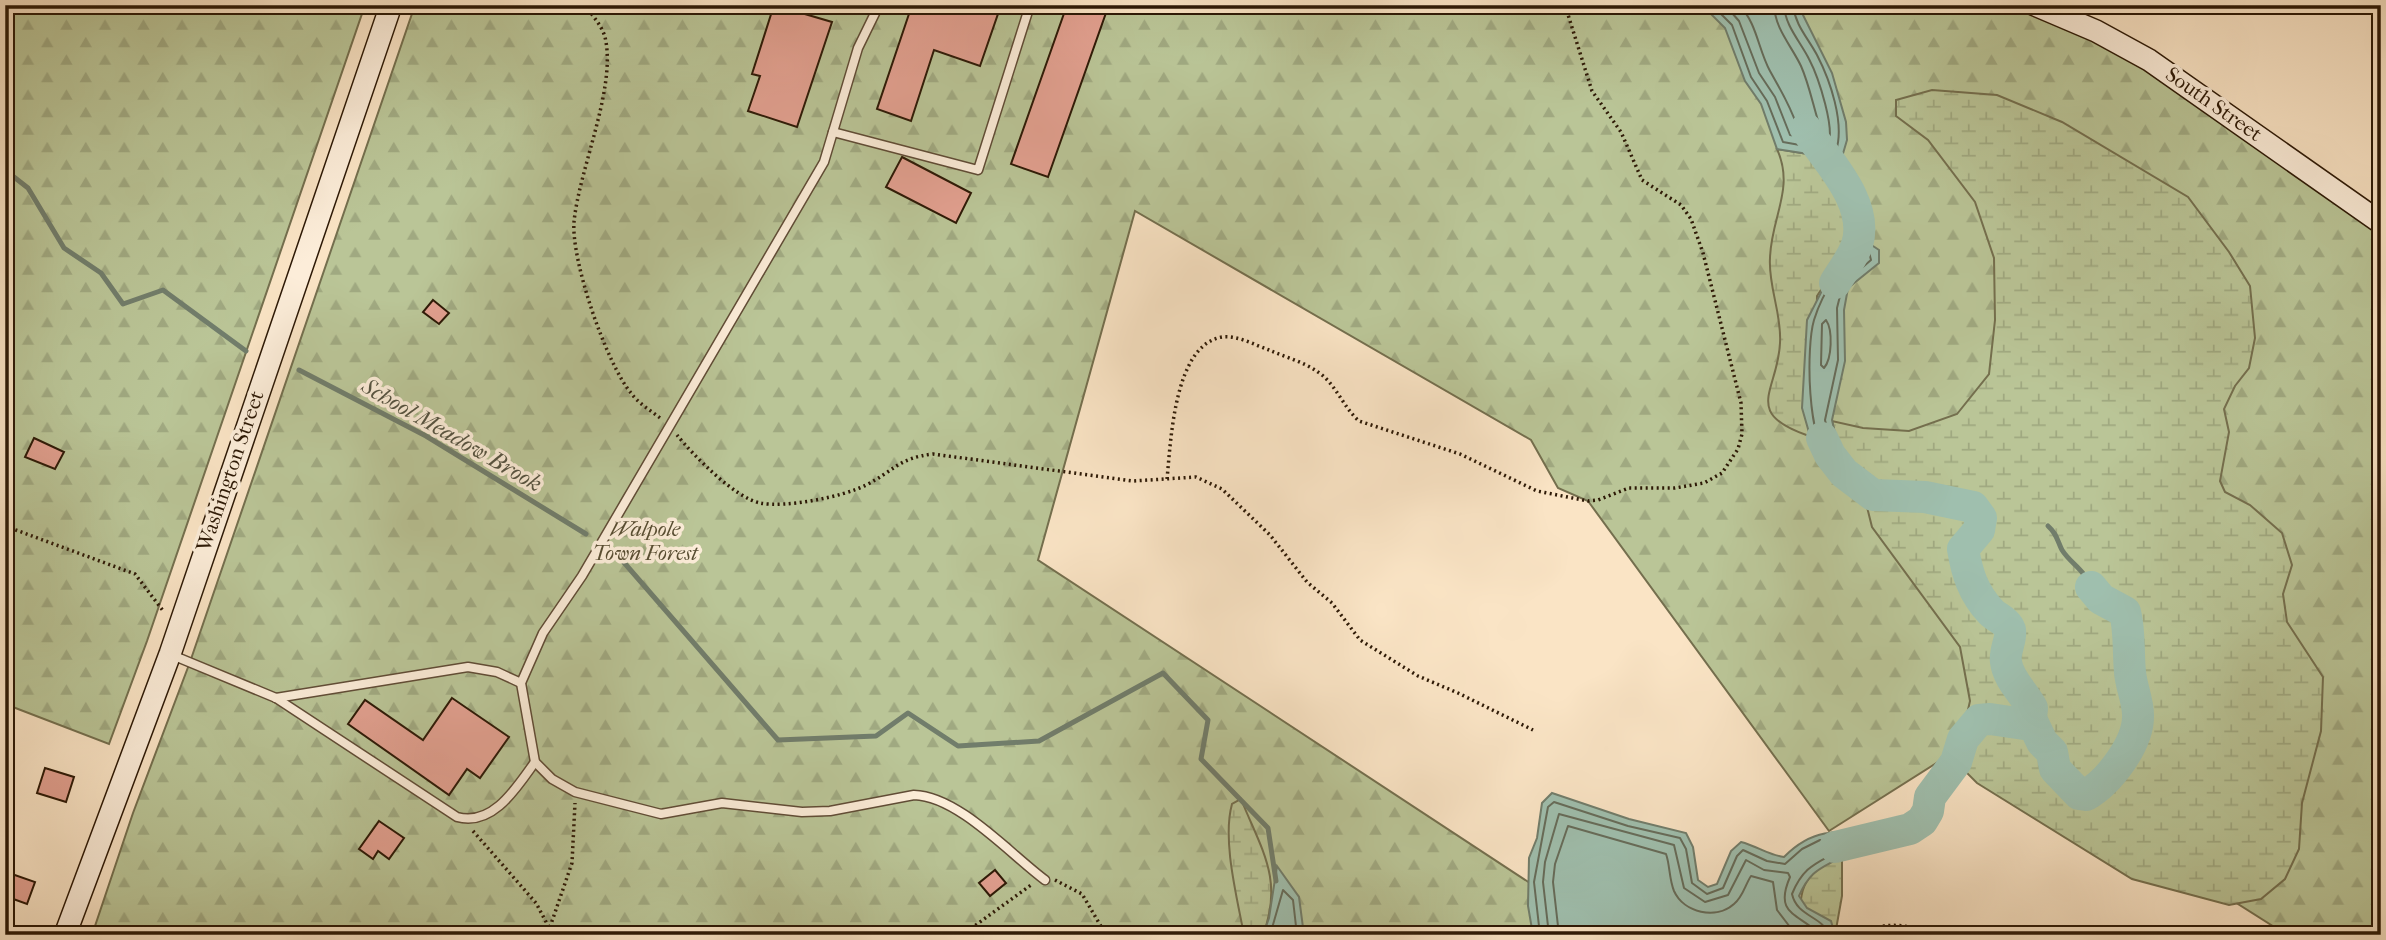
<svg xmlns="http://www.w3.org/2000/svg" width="2386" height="940" viewBox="0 0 2386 940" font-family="'IM FELL French Canon',serif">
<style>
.forest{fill:url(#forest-firs);stroke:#746f4e;stroke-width:2}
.wetland{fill:url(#wetland-marsh);stroke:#746f4e;stroke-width:2}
.water{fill:#9fbfae;stroke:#717d6b;stroke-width:2}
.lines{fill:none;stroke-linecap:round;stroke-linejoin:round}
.shore{stroke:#666c5a;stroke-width:2}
.stream{stroke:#717d6b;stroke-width:5}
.river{stroke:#9fbfae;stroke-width:32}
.building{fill:#e2a090;stroke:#2d1906;stroke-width:2}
.lane-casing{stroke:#604c36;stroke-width:11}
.secondary-casing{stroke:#2d1906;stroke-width:24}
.path{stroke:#2d1906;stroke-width:3.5;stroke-dasharray:2 3.5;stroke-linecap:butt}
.lane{stroke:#fcedd9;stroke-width:8}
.secondary{stroke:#fcedd9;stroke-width:21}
.labels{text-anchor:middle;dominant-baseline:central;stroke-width:7;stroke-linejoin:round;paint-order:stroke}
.street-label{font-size:21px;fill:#2d1906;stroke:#fcedd9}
.park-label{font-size:21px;font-style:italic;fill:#574d32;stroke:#fcedd9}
.water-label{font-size:23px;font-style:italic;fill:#555341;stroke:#fcedd9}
</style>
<defs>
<pattern id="forest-firs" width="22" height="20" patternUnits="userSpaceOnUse" patternTransform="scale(1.75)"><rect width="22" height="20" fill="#bac597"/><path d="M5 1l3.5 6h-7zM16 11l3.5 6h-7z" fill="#a0a981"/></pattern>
<pattern id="wetland-marsh" width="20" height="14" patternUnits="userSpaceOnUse" patternTransform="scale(1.75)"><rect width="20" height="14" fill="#bac597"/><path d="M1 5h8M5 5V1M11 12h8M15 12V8" fill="none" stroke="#a0a981"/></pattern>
</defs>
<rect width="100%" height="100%" fill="#fae4c5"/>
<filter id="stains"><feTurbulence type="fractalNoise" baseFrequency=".00286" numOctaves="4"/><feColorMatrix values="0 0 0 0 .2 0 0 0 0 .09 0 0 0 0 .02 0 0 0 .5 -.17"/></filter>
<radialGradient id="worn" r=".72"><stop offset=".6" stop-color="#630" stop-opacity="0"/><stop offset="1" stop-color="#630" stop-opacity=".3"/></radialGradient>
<g class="forest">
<polygon points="5,5 365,5 147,641 109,744 5,704"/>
<polygon points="415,5 2035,5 2065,18 2381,223 2381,935 2287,935 1976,738 1829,831 1588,501 1558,488 1531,440 1135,211 1038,560 1609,935 92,935 133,813 190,662"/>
</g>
<g class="wetland">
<polygon points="1932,90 1997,95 2062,122 2188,197 2229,252 2250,286 2255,338 2249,368 2235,386 2224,409 2229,432 2220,481 2225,492 2250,505 2282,533 2292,565 2283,594 2287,622 2323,677 2321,731 2302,803 2299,849 2285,879 2261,899 2229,905 2132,879 1977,783 1956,762 1970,701 1960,647 1872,527 1862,487 1844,473 1832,421 1863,428 1909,431 1957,414 1989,374 1995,320 1994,258 1975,202 1928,140 1896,116 1896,100"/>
<path d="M1777,149L1808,154L1822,166L1851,214L1854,228L1848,248L1817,296L1815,413L1809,436C1741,413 1778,391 1780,343C1782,314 1768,286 1770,258C1771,217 1795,189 1777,149Z"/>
<path d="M1241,799C1261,849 1284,879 1263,935H1244C1237,897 1222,840 1232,804Z"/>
<path d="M1842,857V896L1835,935H1801C1799,892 1798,874 1842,857Z"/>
</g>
<g class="water">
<polygon points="1694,5 1798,5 1832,73 1846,122 1847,140 1842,157 1822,166 1808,154 1777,149 1761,104 1745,81 1725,28 1708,11"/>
<polygon points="1870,244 1879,250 1879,263 1848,288 1844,310 1845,361 1832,420 1844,473 1827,468 1816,457 1802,408 1807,320 1834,267 1856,247"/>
<path d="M1552,793L1629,819L1686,833L1693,847L1698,880L1708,887L1717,884L1731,851L1741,842C1757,846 1768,855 1784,857C1814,827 1837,831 1877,835C1865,842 1855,850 1843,856C1821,869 1811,869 1799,896L1807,908L1831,921L1835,935H1533L1528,906L1529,858L1537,838L1542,803Z"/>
<polygon points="1277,866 1299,897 1304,935 1263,935 1269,918"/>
</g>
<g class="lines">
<g class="shore">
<path d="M1712,5L1732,25L1751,77L1767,101L1783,142L1811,147L1827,158L1836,151C1845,123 1830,80 1817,55C1808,38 1795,25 1793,5"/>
<path d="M1725,5L1739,21L1759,73L1775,97L1790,135L1812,139L1827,147C1837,132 1818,76 1809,59C1800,41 1785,26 1784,5"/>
<path d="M1739,5C1757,23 1758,49 1770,71C1780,89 1790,105 1797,126L1817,128L1819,124C1813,105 1809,84 1801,66C1791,45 1775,29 1774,5"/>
<path d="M1869,252L1871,260L1843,284L1837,308L1838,360L1825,420L1834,456L1830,460C1807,442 1806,347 1814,320C1821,297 1843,255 1869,252Z"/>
<path d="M1826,320C1833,330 1832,359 1824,368L1821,365L1822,324Z"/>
<polyline points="1270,935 1283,890 1293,900 1297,935"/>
<path d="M1540,935L1534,882L1548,807L1554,802L1628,826L1680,838L1686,849L1692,883L1707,894L1723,888L1737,856L1743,850L1767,861L1785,864L1802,849L1820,840H1846V846C1821,863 1805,862 1792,894C1797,917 1823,916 1829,935"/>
<path d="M1549,935L1543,882L1545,862L1559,814L1674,845L1684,888L1705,902L1728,895L1746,860L1764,870L1788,873L1790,877C1773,916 1800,913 1820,935"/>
<path d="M1559,935L1553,882L1555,864L1568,826L1666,854C1670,865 1669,879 1674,891C1684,913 1716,920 1734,904C1743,897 1745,885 1751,876L1773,882L1777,910L1790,927L1802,935"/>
</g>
<g class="stream">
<polyline points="5,170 28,188 64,248 101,273 123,304 163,290 246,351"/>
<polyline points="299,370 426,436 586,534"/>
<path d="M2048,526C2057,534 2057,540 2062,550C2071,564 2083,568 2091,587"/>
<polyline points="614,551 778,740 876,736 908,713 958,746 1039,741 1163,673 1208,720 1201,759 1268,828 1276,881"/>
</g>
<g class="river">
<path d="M1806,129C1827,161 1870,203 1857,245C1852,259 1842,271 1835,283"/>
<path d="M1822,438L1830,455L1844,473L1873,495L1925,497L1973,507L1981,518L1979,530L1963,549C1967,573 1973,593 1991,612C1997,618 2007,621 2010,630C2012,639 2004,651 2006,662C2008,679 2024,693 2032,708L2031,719L2024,724L1990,719L1979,720L1963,739L1956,762L1930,797L1928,811L1922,821L1910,829L1835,847"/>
<path d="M2031,719L2042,742L2052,752L2055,769L2079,794L2086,795C2109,782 2139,743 2138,715C2138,701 2131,686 2130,672C2128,651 2130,632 2125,612L2101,599L2091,587"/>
</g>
</g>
<g class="building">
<polygon points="774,5 832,22 797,127 748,111 760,76 752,74"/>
<polygon points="912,5 992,5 1000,8 980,66 934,50 911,121 877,109"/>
<polygon points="1067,5 1093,5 1107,10 1048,177 1011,164"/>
<polygon points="902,157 971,193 956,223 886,187"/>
<polygon points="433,300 449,313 439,324 423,312"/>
<polygon points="34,438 64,452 55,469 25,457"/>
<polygon points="452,698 509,737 480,778 467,769 449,795 348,724 365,700 423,740"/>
<polygon points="45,768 74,777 66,802 37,793"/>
<polygon points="379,821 404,838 389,859 378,851 373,859 359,849"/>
<polygon points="995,870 1006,883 990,896 979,883"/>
<polygon points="9,873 35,882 27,904 5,896"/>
</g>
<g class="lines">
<g class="lane-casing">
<g id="lane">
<path d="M879,5L858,48L824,162L582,576L543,633L521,683L535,762L552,779L575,792L661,814L722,803L802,812L830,811L914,795C958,796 1010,854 1045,880"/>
<polyline points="833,132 978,170 1030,5"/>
<path d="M172,655L276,698L457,817C493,827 517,787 535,762"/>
<polyline points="276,698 468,667 497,672 521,683"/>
</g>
</g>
<g class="secondary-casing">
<g id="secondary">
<polyline points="2035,5 2096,31 2149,60 2381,223"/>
<polyline points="65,935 170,654 391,5"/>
</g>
</g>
<g class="path">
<path d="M585,5C592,15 602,26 605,37C617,87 579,169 574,222C571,260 606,363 631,393C638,403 650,410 660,418"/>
<path d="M677,435C693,455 735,498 760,503C785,508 843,497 866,485C894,471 898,458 933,454L1133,481L1196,477L1222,489L1270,535L1307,582L1332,603L1360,640L1418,676L1458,693L1533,730"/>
<path d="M1167,479C1171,440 1174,345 1222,337C1237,335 1255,345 1269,350C1285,357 1304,362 1318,372C1336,384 1343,407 1359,421L1460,454L1537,491L1588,501L1598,500L1629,488H1675L1704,483L1722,473L1738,449L1742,434L1741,403L1703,253L1691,219L1681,205L1642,180L1621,132L1592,91L1565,5"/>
<polyline points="5,526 135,574 164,612"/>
<polyline points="473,831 536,903 553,935"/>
<polyline points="1055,880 1082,894 1106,935"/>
<polyline points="550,927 572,863 575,803"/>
<polyline points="962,935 1031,885"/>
<path d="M1863,935C1883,918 1916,927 1939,935"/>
</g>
<use href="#lane" class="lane"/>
<use href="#secondary" class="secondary"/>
</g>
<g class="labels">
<g class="street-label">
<text transform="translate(2214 104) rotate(35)">South Street</text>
<text transform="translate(230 471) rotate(-71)">Washington Street</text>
</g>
<g class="park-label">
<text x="645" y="529">Walpole<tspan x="645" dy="24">Town Forest</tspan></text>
</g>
<g class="water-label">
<text transform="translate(452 435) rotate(30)">School Meadow Brook</text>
</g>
</g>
<rect width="2386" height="940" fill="none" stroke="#fae4c5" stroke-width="28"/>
<rect x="7" y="7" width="2372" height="926" fill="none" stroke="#2d1906" stroke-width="3.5"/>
<rect x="14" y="14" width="2358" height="912" fill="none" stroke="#2d1906" stroke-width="2"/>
<rect width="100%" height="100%" filter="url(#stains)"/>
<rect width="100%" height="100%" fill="url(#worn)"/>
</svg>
